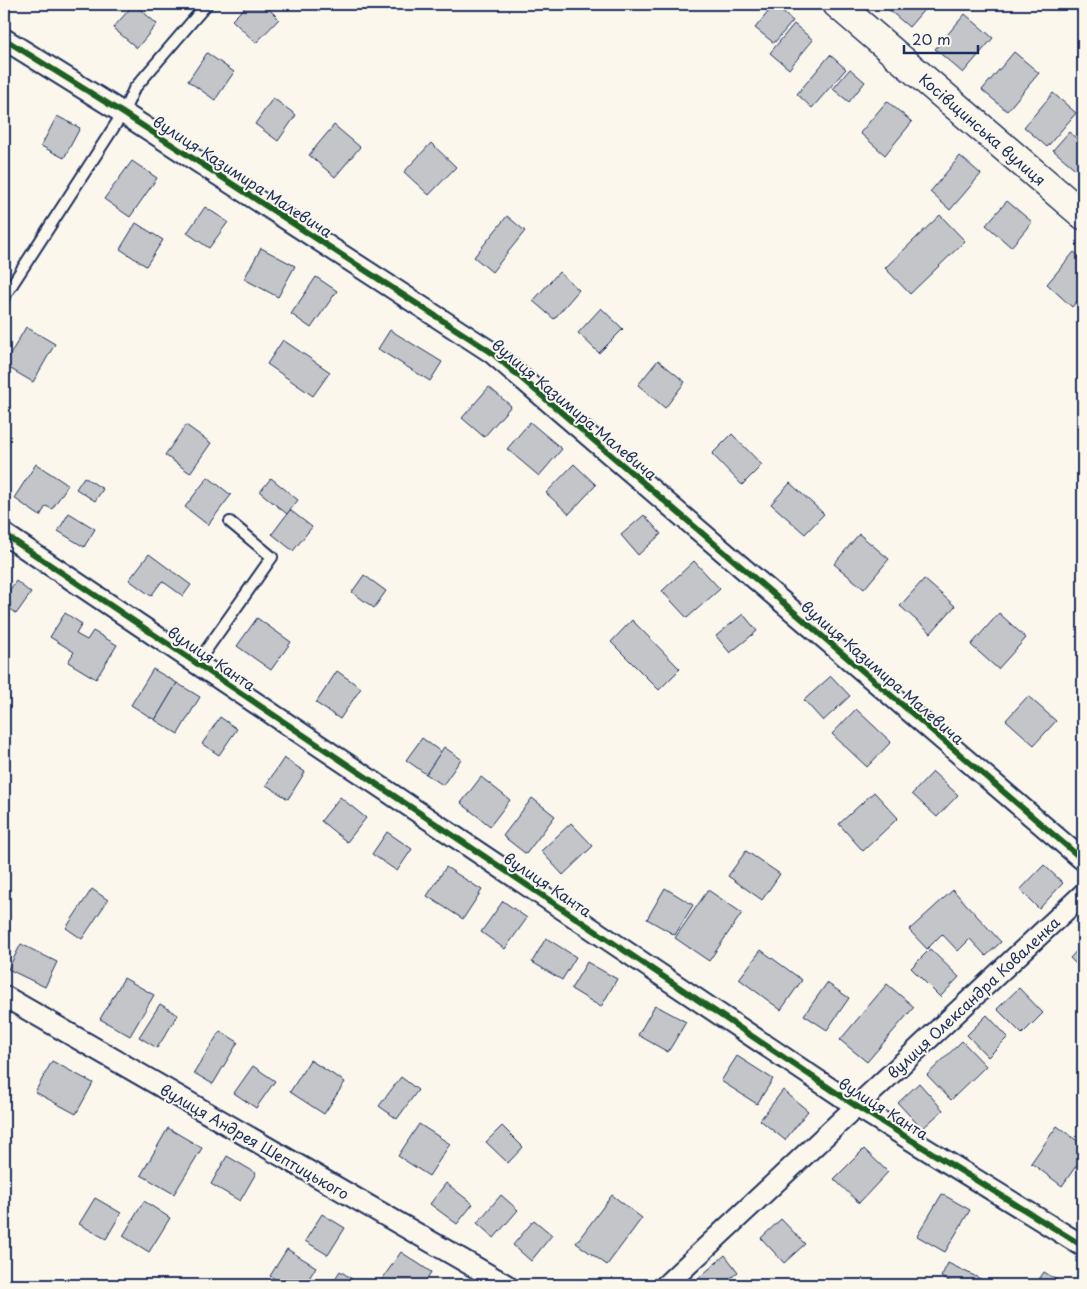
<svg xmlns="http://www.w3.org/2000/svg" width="1087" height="1289" viewBox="0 0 1087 1289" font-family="'Playpen Sans',sans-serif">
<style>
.building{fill:#c3c5c9;stroke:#1b2f5e}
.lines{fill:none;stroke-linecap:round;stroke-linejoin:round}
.lane-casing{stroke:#1b2f5e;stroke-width:14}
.street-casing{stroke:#1b2f5e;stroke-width:24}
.secondary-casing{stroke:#1b2f5e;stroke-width:31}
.lane{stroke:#fbf7ec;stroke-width:10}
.street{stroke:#fbf7ec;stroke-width:20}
.secondary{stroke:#fbf7ec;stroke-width:28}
.cycleway-casing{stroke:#fbf7ec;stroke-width:9}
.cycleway{stroke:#1b5e20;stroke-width:6}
.labels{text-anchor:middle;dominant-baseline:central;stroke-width:4;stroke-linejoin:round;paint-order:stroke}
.street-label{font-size:15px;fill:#1b2f5e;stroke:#fbf7ec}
</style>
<rect width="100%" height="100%" fill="#fbf7ec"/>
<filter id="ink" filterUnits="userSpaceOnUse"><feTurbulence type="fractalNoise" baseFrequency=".02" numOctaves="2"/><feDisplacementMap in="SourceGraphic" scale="10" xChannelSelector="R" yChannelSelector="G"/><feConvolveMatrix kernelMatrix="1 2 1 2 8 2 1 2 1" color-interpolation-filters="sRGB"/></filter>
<g filter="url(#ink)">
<g class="building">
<polygon points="134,4 157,24 137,48 113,28"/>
<polygon points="248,4 264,4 279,19 256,43 232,20"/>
<polygon points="882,4 929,4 909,27"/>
<polygon points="774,5 793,21 774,43 755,28"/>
<polygon points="965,14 993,38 963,73 935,49"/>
<polygon points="794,24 813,40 789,69 770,53"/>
<polygon points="1014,52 1039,73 1007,111 982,90"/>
<polygon points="207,53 234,72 215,100 188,81"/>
<polygon points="830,55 846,69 812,108 797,94"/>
<polygon points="850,69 865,82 849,102 833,89"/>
<polygon points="1053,93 1076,113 1047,147 1024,127"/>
<polygon points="273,98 296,115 278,141 255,124"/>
<polygon points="887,101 912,122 885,155 860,133"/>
<polygon points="57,116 80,128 64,158 41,146"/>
<polygon points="334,125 360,147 335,177 309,155"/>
<polygon points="1069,132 1083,144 1083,170 1080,173 1053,150"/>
<polygon points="431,143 456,167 429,195 404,172"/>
<polygon points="960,156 981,174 950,210 930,192"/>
<polygon points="132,161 157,178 130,217 104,199"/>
<polygon points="1007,201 1032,222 1011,247 986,225"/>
<polygon points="205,207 228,222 209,248 187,233"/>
<polygon points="940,215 965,241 910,294 885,268"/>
<polygon points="507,216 525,231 492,272 474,257"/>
<polygon points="136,223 163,240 146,266 120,249"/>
<polygon points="261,248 295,266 278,297 244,279"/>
<polygon points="1074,252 1083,260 1083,294 1072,307 1047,284"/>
<polygon points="559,272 579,290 554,319 533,301"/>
<polygon points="316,277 337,291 311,328 291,314"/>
<polygon points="601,308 623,329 599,353 578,333"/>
<polygon points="26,327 55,344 33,382 4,365"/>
<polygon points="390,330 442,362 430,381 378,349"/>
<polygon points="283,340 330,372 313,396 267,364"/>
<polygon points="658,360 685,382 665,408 638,385"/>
<polygon points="489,387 511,406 484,437 462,418"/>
<polygon points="530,422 562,449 539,476 507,449"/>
<polygon points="186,425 211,443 190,473 165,455"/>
<polygon points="732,434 762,465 742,485 712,454"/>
<polygon points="36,464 68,485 52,509 46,506 40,516 14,498"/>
<polygon points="574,464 596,485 569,514 546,493"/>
<polygon points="84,477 103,489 95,501 76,489"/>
<polygon points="208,477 231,495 208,525 185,507"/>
<polygon points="271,478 298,500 287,514 260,492"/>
<polygon points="790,483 824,514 805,534 771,504"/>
<polygon points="290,510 312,527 293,551 272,534"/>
<polygon points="69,513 95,529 84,547 58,531"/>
<polygon points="644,515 661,534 638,555 621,535"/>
<polygon points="859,534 889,559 864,589 834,564"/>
<polygon points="149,554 191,585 183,596 162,581 151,596 129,580"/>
<polygon points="694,561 720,589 687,618 662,591"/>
<polygon points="364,575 386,591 374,608 352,592"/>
<polygon points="924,579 955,606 931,633 900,606"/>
<polygon points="16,581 31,593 16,614 4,604 4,598"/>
<polygon points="65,613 82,624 76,634 87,640 93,631 117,645 96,679 68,662 74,652 50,637"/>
<polygon points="999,613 1026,638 998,669 971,645"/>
<polygon points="743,614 757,631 730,653 716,636"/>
<polygon points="257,618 291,642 271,670 237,646"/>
<polygon points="632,620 680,669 659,690 611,642"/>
<polygon points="153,669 177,683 155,720 131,705"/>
<polygon points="337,671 361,688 340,719 316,703"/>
<polygon points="831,676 850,696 823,721 804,700"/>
<polygon points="177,683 200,697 178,734 155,720"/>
<polygon points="1028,696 1056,721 1034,745 1006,720"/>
<polygon points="856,709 891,742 867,767 832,734"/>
<polygon points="220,717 237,729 219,755 202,744"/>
<polygon points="422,738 441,752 426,774 406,760"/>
<polygon points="444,747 461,759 443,785 426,774"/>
<polygon points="284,758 305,772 288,799 266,785"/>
<polygon points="933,772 958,795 937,817 912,794"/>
<polygon points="481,777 510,800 490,826 461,803"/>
<polygon points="874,792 898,818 863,851 839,824"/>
<polygon points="340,797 366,818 347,842 321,821"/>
<polygon points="532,798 555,816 526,854 503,836"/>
<polygon points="571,823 593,846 563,875 541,851"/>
<polygon points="387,832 412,849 397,871 372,854"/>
<polygon points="746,851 780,874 762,900 728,876"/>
<polygon points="1044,865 1063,883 1039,909 1020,890"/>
<polygon points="446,867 482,890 463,919 427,896"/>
<polygon points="665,888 693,905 675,935 647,919"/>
<polygon points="92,889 108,900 82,939 66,928"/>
<polygon points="708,890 742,913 709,961 675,938"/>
<polygon points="953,890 1001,942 986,956 970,939 958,951 942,934 927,949 909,930"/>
<polygon points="503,901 527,918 505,949 481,932"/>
<polygon points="546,938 576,957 562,980 532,962"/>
<polygon points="21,944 57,962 45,987 8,969"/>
<polygon points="1083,944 1083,971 1070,958"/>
<polygon points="930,949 959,977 940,997 911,968"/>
<polygon points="761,950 802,980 781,1010 739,979"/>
<polygon points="587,962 617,979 601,1007 571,989"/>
<polygon points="124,978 154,995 130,1036 100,1019"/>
<polygon points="827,983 849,998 827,1030 804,1015"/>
<polygon points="887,984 914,1007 867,1062 840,1040"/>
<polygon points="1019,988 1043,1013 1022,1034 997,1009"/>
<polygon points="160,1004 178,1015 157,1048 139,1037"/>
<polygon points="655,1005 686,1022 668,1052 638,1035"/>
<polygon points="987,1015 1008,1037 988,1057 967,1035"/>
<polygon points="220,1031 238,1042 213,1084 194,1073"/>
<polygon points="962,1041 986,1066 951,1100 927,1075"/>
<polygon points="737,1056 773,1079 757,1104 721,1081"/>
<polygon points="310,1060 345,1082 324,1114 290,1092"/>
<polygon points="52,1061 93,1083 76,1114 35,1092"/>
<polygon points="253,1066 275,1081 256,1108 234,1093"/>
<polygon points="401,1077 418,1090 397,1119 379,1106"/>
<polygon points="919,1083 943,1110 922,1129 898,1103"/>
<polygon points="783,1090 808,1111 785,1140 760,1120"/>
<polygon points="419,1124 450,1144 429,1176 398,1156"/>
<polygon points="502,1126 523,1147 508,1163 486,1142"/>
<polygon points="1057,1126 1083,1145 1083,1156 1062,1186 1031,1163"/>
<polygon points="168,1128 202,1148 174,1194 141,1175"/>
<polygon points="864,1149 888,1172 859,1203 834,1179"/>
<polygon points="227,1156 256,1173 240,1201 211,1184"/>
<polygon points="446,1183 473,1204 457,1224 430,1204"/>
<polygon points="942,1194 970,1210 945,1252 917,1236"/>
<polygon points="501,1195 518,1210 494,1238 477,1223"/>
<polygon points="612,1195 642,1218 607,1265 576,1243"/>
<polygon points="95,1198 121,1213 106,1239 79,1224"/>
<polygon points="144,1201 170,1218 149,1252 123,1236"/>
<polygon points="322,1214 345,1228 328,1255 305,1241"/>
<polygon points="781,1219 805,1244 784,1263 761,1238"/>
<polygon points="534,1220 552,1235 531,1261 513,1245"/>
<polygon points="287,1249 316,1267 305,1285 286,1285 270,1276"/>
<polygon points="401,1252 431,1272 423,1285 378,1285"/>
<polygon points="725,1255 738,1272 722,1285 695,1285 693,1283"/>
<polygon points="948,1263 993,1285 957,1285 941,1277"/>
<polygon points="340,1271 361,1285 331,1285"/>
<polygon points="1044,1272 1065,1285 1035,1285"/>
</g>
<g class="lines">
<g class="lane-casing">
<g id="lane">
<polyline points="4,297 123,113 134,89 207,4"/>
<polyline points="197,663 272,557 230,522"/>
</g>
</g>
<g class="street-casing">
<g id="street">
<polyline points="4,39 123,113 491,352 1083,860"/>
<polyline points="4,534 856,1106 1083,1246"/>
<polyline points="4,996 506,1285"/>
<polyline points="666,1285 1083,894"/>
</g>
</g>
<g class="secondary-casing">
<polyline id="secondary" points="837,4 1083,215"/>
</g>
<use href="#lane" class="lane"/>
<use href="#street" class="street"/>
<use href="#secondary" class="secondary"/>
<g class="cycleway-casing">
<g id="cycleway">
<polyline points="4,39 123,113 491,352 1083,860"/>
<polyline points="4,534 856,1106 1083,1246"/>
</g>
</g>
<use href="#cycleway" class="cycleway"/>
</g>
</g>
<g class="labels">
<g class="street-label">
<text transform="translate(983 129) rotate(41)">Косівщинська вулиця</text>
<text transform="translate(243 176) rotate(33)">вулиця Казимира Малевича</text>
<text transform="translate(575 409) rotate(40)">вулиця Казимира Малевича</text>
<text transform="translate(212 658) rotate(34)">вулиця Канта</text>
<text transform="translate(883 672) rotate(41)">вулиця Казимира Малевича</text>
<text transform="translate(548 884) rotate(34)">вулиця Канта</text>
<text transform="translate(973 997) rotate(-43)">вулиця Олександра Коваленка</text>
<text transform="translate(884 1108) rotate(32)">вулиця Канта</text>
<text transform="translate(255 1141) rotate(30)">вулиця Андрея Шептицького</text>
</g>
</g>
<rect width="1087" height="1289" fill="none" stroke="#fbf7ec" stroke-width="20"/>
<rect x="10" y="10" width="1067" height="1269" fill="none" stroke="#1b2f5e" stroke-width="2" filter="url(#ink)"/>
<path d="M904 45v8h74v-8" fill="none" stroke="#1b2f5e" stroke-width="2.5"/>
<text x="912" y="45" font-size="15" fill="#1b2f5e" stroke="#fbf7ec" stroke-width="4" paint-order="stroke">20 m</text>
</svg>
